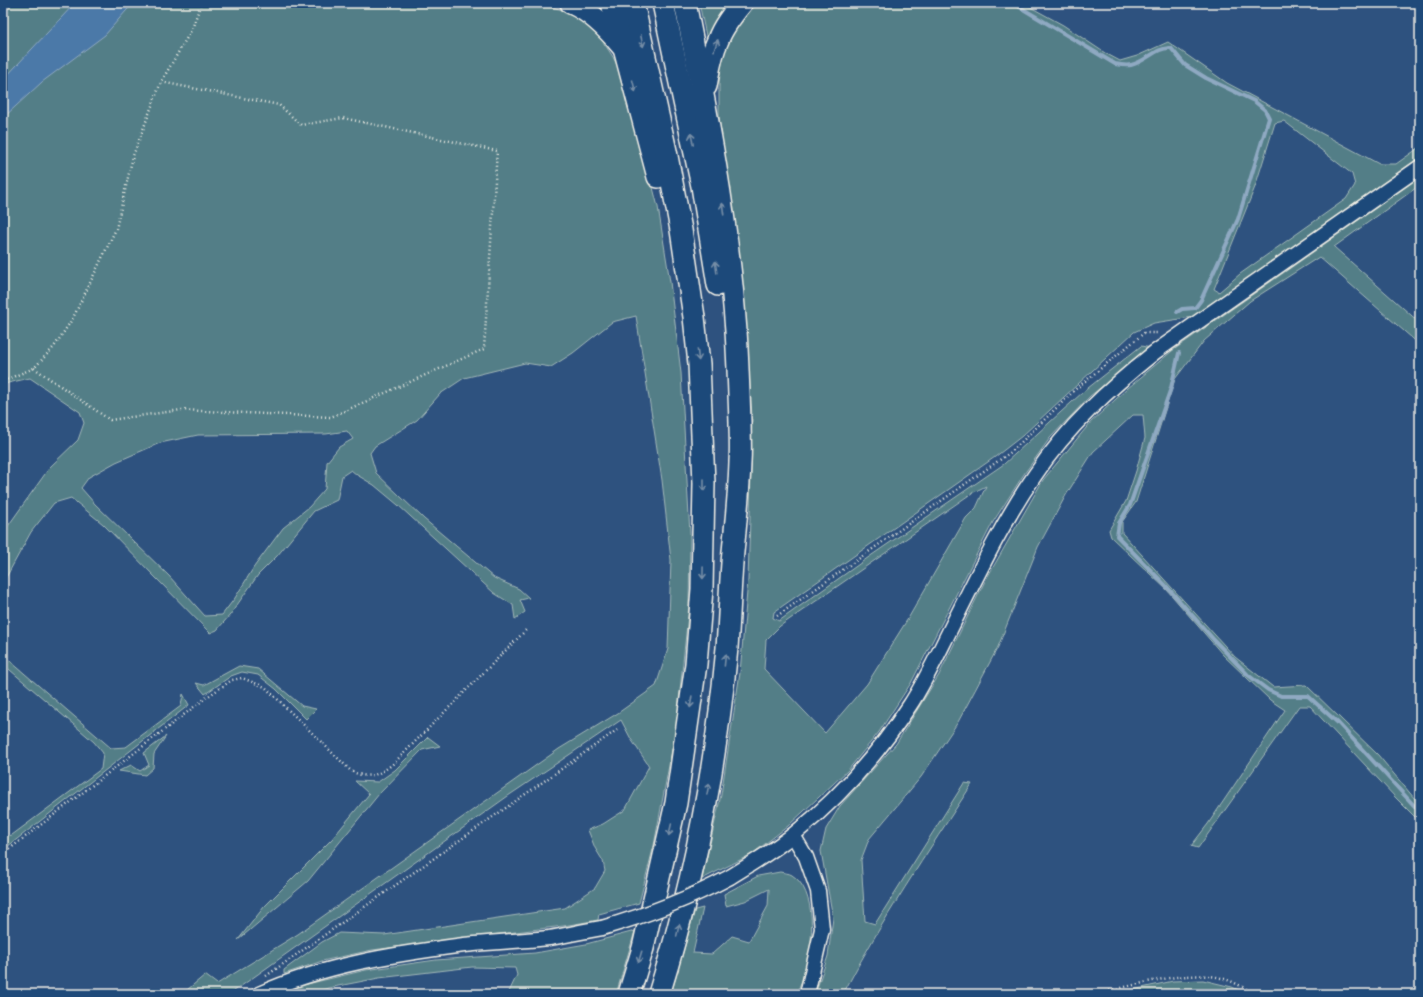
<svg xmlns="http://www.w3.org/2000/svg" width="1423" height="997" viewBox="0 0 1423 997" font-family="Mynerve,sans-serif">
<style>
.green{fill:#527e87;stroke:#a3b8b8;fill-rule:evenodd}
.water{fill:#4c79a8;stroke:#8fa9c2}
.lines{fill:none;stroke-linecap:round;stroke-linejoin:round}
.stream{stroke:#8fa9c2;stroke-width:4}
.minor-casing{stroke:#f4f1e8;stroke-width:17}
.highway-casing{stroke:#f4f1e8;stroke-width:24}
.path{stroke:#f4f1e8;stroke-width:2.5;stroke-dasharray:1 3;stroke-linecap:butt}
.minor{stroke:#1f4a7a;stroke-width:14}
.highway{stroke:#1f4a7a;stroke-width:21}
.minor-bridge-casing{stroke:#f4f1e8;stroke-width:17;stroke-linecap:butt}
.minor-bridge{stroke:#1f4a7a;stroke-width:14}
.oneway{stroke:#748da6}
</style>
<rect width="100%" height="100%" fill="#2e527f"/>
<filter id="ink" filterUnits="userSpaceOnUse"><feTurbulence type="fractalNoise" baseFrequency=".025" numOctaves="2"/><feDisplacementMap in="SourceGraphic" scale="8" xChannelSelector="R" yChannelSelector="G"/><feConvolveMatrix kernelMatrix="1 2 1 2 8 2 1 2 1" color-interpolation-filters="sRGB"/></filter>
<g filter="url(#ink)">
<g class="green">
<path d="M3,3H536L542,4L569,12L595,29L613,57L626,83L658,207L670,282L681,373L685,446L690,534L689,605L676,728L654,845L639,903L599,914L598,920L563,926L372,950L322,961L284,974V970L322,942L339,933L384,935L565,908L595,888L605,871L603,861L595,848L588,830L603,824L625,810L649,766L631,739L621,720L508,796L230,994H184L187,990L205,975L217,984L298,934L559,749L618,713L656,686L668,649L671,560L662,480L636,316L612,322L573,353L551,367L525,363L464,378L440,394L417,420L375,446L370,453L376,473L424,519L494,578L519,589L529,598L520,600L525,612L515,619L513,605L494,593L398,505L374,485L357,475L351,470L342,476L337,500L314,511L277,556L258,575L230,615L217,630L210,633L103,524L71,498L54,503L31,532L3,583V533L50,467L78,440L84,423L80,412L30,378L8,383L3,386ZM347,431L353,439L339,447L327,462L325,489L309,507L283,528L254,567L235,598L222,615L205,616L169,576L95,504L81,488L89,477L116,462L160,443L198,435L326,434Z"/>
<polygon points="699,3 732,3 708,45"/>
<path d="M755,3H1023L1063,25L1105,53L1120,61L1137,56L1168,42L1227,83L1379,164H1396L1420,147V157L1192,317L1154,323L1134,332L1022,436L995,457L774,612L773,618L779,621L869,557L1004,464L1083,392L1141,346L1151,348L1090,396L1050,438L1024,474L993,522L911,683L879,732L848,770L788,826L752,854L702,879L721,795L740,673L748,580L750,519L752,416L745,313L734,216L721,142L719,112V84L722,55L731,34L750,7ZM1284,121L1352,174L1355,185L1346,199L1240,274L1219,292L1214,289L1255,187L1275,123ZM986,486L976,508L966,518L909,617L867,684L825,733L764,669L766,640L780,626L972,493Z"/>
<path d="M1420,177V185L1334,247L1420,323V345L1319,257L1250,301L1204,341L1175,379L1136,502L1122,522V533L1235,657L1273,687L1306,685L1378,755L1420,805V822L1395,797L1310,706H1299L1198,848L1191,846L1208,824L1285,710L1270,700L1223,655L1167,590L1111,537L1109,530L1126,501L1136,471L1145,438L1143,415H1133L1093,452L1066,495L1038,547L998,647L958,722L921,777L869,839L861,860L865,921L875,924L964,783L972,784C927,853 881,921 843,994H815L828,956L833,918L821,851L826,829L840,806L896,744L939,675L984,583L1043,480L1091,422L1128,388L1172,351Z"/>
<polygon points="3,655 111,748 126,747 181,706 183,694 189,705 3,850 3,837 12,835 101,769 103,753 94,742 3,664"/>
<polygon points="239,666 258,669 302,706 316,709 306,719 276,689 258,675 242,672 231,676 205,694 196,683 204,685"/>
<polygon points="166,736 154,754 153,768 145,775 119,771 131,765 140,771 149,765 144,753"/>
<polygon points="428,737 440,746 422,750 379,794 308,881 238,940 264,907 332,839 369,794 355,781 378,782 395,770"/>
<path d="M780,872C784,873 789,873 792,875C817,891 813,941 807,965C805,975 800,985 796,994H671L695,910L703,908L693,953L712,954L732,936L749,941L768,906L769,889L745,901L726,906L724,894L758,876Z"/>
<polygon points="635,931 616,994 508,994 517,975 515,968 472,967 379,978 328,988 313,994 278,994 295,987 366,970 436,960 535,953 586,944"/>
<polygon points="1203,980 1232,987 1247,994 1115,994 1173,981"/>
</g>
<polygon class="water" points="75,3 133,3 105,35 42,82 3,118 3,80"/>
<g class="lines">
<g class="stream">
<path d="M1013,3L1115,64C1120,65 1126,66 1131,65C1146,62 1156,47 1171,48L1185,65L1206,78L1254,101L1265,110L1269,118L1238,219L1201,300L1195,308L1182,309L1177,312"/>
<polyline points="1179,353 1171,388 1130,505 1119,523 1117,536 1168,588 1214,640 1248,675 1268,690 1281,696 1308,696 1338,723 1420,812"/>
</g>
<g class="minor-casing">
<g id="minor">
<polyline points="793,835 806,857 818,891 822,929 807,994"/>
<path d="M730,877C751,864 773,851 793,835C839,798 878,754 910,705C925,682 937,656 949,632C976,578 1001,524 1035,475C1067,427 1110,388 1155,352L1420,167"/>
<path d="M259,994C323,965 395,954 464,945C492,942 521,941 549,938C566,935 584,931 602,928"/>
</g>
</g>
<g class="highway-casing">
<g id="highway">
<path d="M571,3C592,12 608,29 622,46"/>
<polyline points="612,3 658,177"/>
<polyline points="663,3 702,186 718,285"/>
<path d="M706,86C709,70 711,54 718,40C723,26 733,14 742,3"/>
<polyline points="629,994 643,948 676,803 696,664 702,589 704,483 699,364 694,317 681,230 666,151 633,3"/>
<path d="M659,994C694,882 716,765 727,648C729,620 730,591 732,563C735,529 739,496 740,462C741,449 740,435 740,422C739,392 738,362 736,331C728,221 707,112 685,3"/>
</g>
</g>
<g class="path">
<polyline points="34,368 110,420 181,410 331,417 484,349 497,151 343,118 301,125 279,105 161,82"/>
<polyline points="3,381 34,368 54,347 73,318 116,229 133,156 161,82 192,29 201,3"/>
<polyline points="777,616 1011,452 1078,387 1144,333 1158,333"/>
<path d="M3,854L207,697L232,680L242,678L265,687L351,771C369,780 379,775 394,763L527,629"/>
<polyline points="266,976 617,730"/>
<path d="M1094,994C1129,987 1173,973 1209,976C1225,977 1241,985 1254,994"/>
</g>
<use href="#minor" class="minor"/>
<use href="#highway" class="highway"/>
<g class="minor-bridge-casing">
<path id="minor-bridge" d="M602,928C647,915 689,899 730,877"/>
</g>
<use href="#minor-bridge" class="minor-bridge"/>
</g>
<defs><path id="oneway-shaft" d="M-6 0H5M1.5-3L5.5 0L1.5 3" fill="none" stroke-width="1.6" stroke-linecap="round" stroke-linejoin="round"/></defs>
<g class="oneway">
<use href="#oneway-shaft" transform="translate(642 41) rotate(77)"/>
<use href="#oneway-shaft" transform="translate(716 45) rotate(-71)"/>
<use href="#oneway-shaft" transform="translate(634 86) rotate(76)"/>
<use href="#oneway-shaft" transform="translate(692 139) rotate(-102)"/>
<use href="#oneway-shaft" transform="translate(723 209) rotate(-97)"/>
<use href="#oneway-shaft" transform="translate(716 267) rotate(-98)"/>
<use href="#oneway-shaft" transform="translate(698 355) rotate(84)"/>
<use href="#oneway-shaft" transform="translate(704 485) rotate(90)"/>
<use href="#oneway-shaft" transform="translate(703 573) rotate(91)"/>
<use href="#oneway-shaft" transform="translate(725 660) rotate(-84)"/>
<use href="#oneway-shaft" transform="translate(691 702) rotate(98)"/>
<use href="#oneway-shaft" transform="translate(708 789) rotate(-79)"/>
<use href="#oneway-shaft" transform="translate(670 830) rotate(103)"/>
<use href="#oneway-shaft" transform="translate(678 930) rotate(-77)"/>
<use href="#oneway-shaft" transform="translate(640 957) rotate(107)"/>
</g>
</g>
<rect width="1423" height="997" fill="none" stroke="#1f4a7a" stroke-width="16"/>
<rect x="8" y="8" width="1407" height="981" fill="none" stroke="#f4f1e8" stroke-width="1.5" filter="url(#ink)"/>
</svg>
